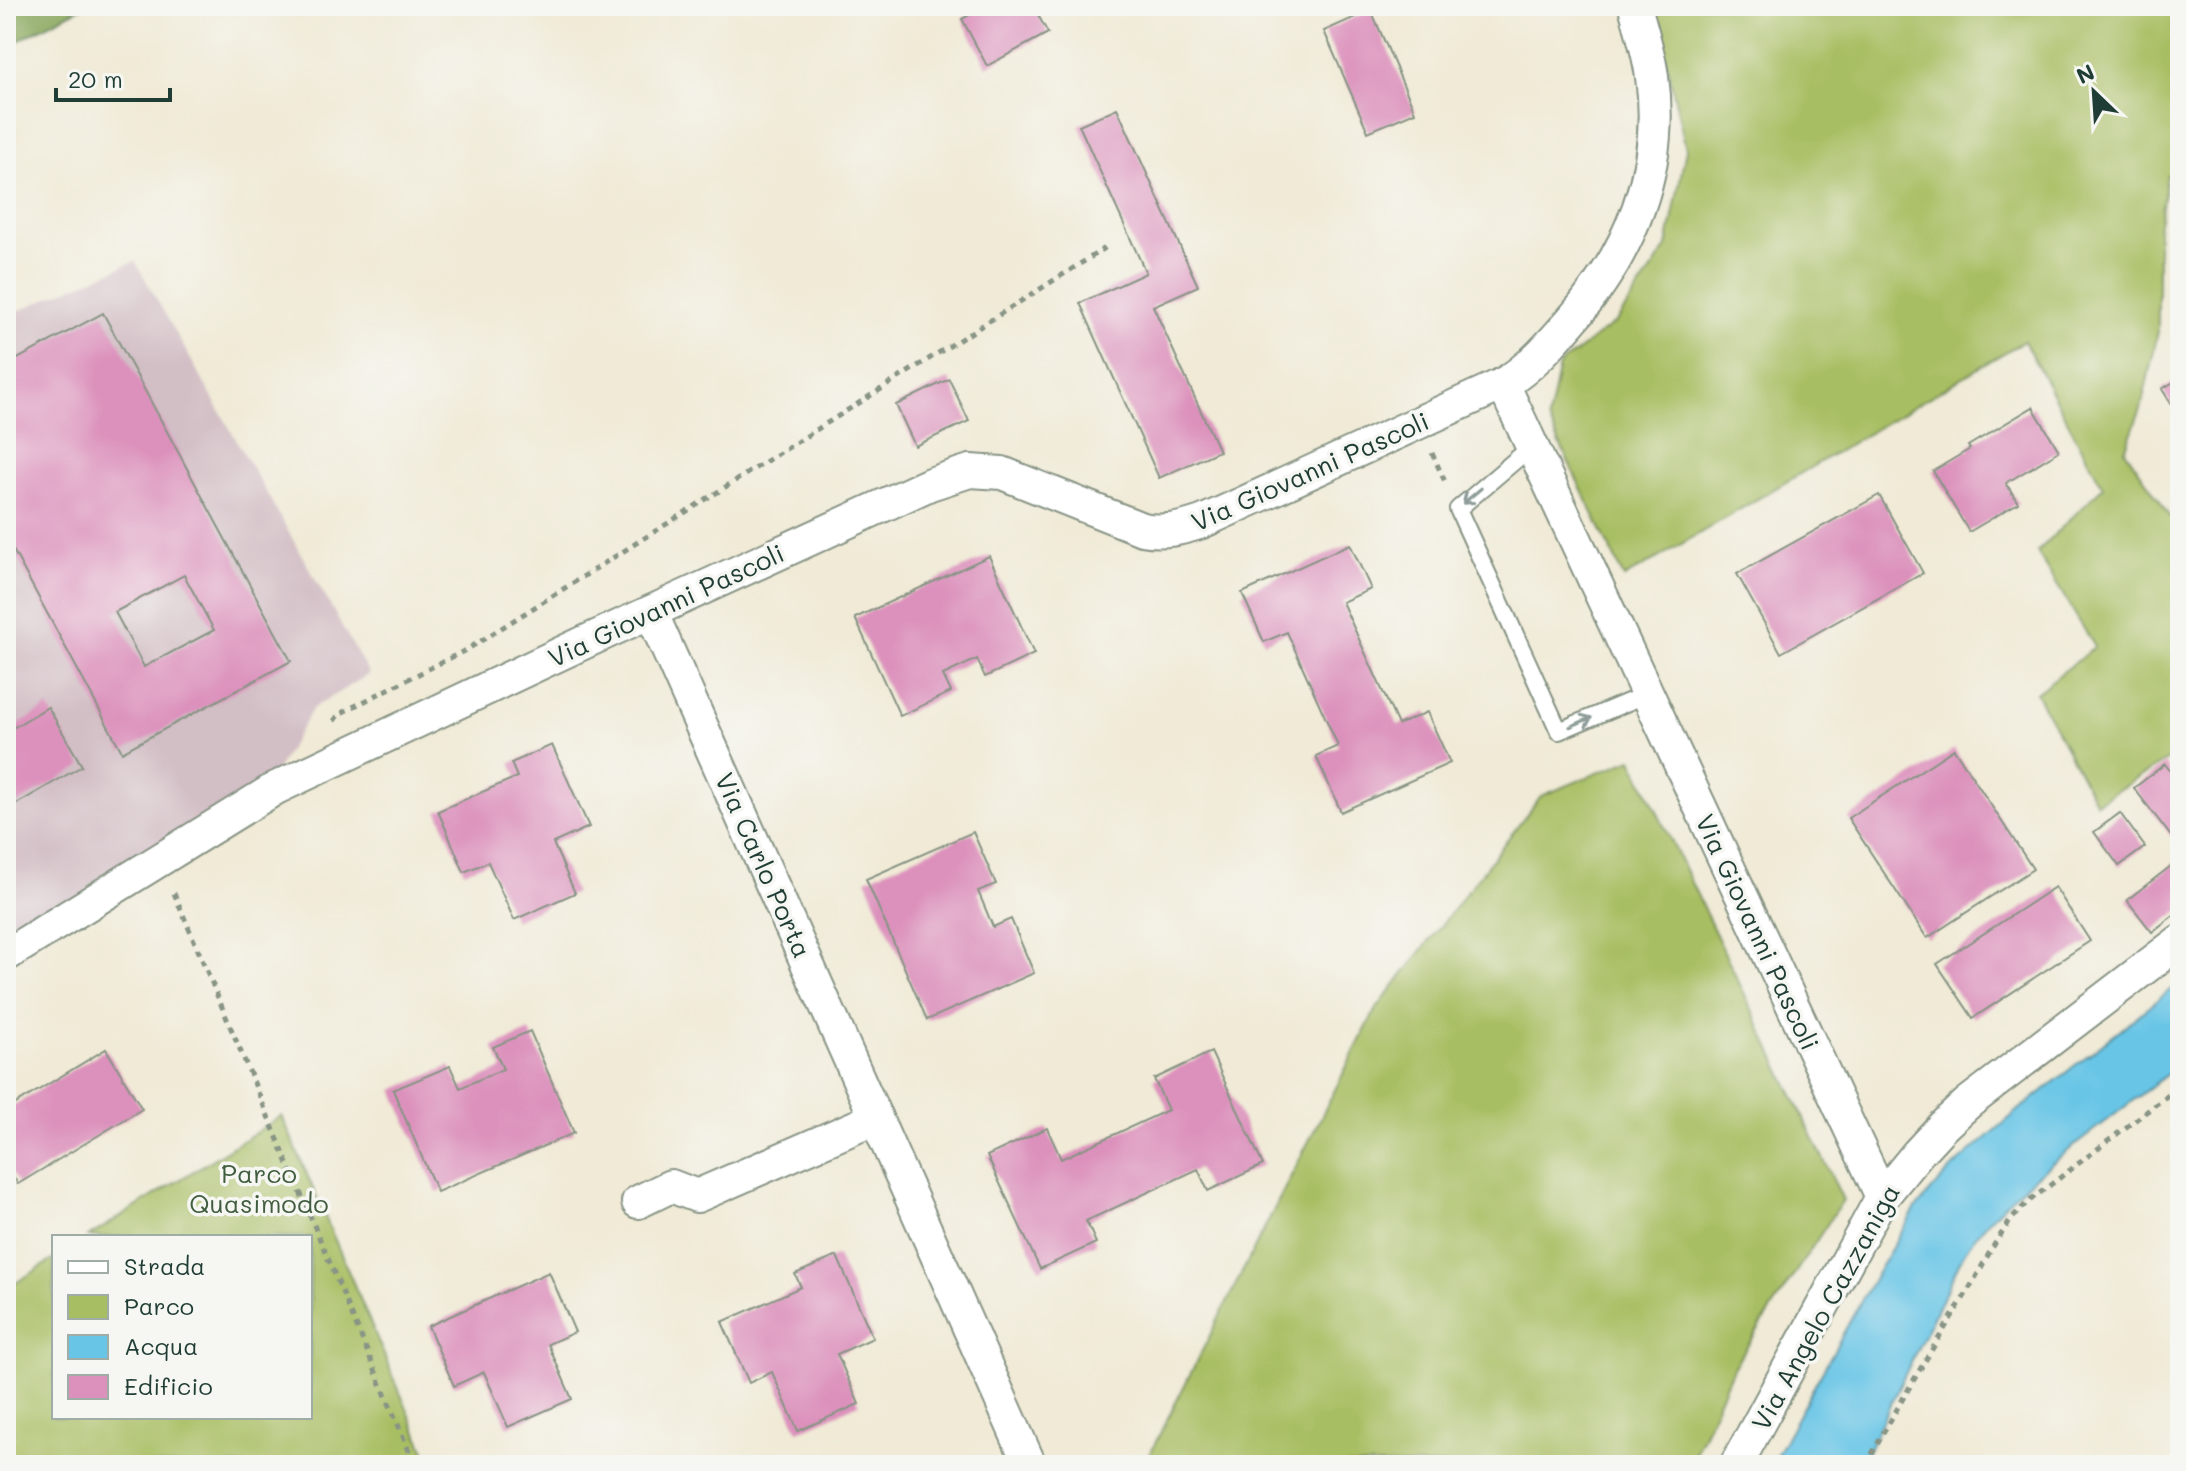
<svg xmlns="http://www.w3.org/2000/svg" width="2186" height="1471" viewBox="0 0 2186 1471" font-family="Mali,sans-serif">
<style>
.industrial{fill:#d2bec5}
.green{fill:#a8be62;stroke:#647e4b;stroke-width:2}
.forest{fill:#86a558;stroke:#527146;stroke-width:2}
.water{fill:#68c5e6;stroke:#44818d;stroke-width:2}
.building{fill:#dc91bc;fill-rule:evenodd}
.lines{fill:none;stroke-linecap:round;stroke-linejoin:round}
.service-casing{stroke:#889485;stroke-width:20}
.minor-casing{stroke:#889485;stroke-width:36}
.path{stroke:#889485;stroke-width:5;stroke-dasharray:6 6;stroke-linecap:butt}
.service{stroke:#fff;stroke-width:16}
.minor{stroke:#fff;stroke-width:32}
.oneway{stroke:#8f9e9a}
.labels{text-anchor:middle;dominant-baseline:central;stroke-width:7;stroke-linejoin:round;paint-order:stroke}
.street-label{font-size:26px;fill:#1f3d34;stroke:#f6f6f2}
.park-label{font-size:26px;fill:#415d40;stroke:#f6f6f2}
</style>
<rect width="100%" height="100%" fill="#f6f6f2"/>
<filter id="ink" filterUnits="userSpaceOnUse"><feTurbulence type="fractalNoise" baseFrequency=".0125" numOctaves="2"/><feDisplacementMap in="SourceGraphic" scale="16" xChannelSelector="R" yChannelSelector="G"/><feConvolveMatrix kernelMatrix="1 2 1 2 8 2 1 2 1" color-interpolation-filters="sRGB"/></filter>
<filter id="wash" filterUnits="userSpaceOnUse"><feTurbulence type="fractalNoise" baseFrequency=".006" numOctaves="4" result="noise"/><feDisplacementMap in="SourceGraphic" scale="32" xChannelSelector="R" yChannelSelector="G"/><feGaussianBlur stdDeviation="1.8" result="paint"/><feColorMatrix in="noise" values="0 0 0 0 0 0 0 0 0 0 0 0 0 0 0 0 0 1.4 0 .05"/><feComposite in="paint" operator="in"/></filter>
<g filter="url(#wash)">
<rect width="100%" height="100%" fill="#f0ead6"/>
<polygon class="industrial" points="135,261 369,674 313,708 272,778 6,944 6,316"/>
<g class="green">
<polygon points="1654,6 2180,6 2180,169 2167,176 2158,229 2158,332 2141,409 2125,450 2180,531 2180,753 2096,803 2036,693 2095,647 2037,552 2103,487 2024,341 1624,578 1548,419 1559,365 1617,321 1667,247 1686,149"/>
<polygon points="1632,759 1843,1200 1733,1368 1690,1465 1144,1465 1375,1011 1541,796"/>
<polygon points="282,1116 431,1465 6,1465 6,1289 54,1259 54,1417 310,1417 310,1237 88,1237"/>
</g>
<polygon class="forest" points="6,6 84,6 6,47"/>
<path class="water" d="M2180,982V1064C2144,1092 2109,1119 2073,1147C2032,1179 1992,1209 1964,1253L1861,1465H1771L1873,1279L1916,1208L1951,1169L2020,1109Z"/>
<g id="blocks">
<g class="building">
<polygon points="986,6 1033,6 1048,33 987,66 962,19"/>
<polygon points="1371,10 1415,112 1368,132 1324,31"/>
<polygon points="1117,108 1198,286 1153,306 1219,451 1159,478 1080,303 1146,273 1079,125"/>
<path d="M103,313L291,661L122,752L6,537V365ZM184,575L214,630L144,667L115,612Z"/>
<polygon points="2180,378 2180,418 2162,389"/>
<polygon points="949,379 969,421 915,446 896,405"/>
<polygon points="2033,407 2059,451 2006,483 2018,503 1969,532 1933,471 1970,449 1968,446"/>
<polygon points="1879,495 1923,573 1781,653 1737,574"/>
<polygon points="1350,544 1371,589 1342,602 1398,725 1427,712 1450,763 1341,812 1316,756 1338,746 1287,632 1264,642 1242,593"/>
<polygon points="989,556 1034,654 985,677 977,659 943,675 951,692 900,716 855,618"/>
<polygon points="48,707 82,766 6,810 6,732"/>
<polygon points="552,745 589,827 553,843 575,893 514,920 488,862 464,872 438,811 517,777 511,763"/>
<polygon points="1954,749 2033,869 1927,938 1848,818"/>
<polygon points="2165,764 2180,784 2180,848 2134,788"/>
<polygon points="2120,813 2145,847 2119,866 2094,832"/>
<polygon points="973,832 996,884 978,891 993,927 1011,919 1034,973 927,1020 866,879"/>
<polygon points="2180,859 2180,910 2152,932 2127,900"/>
<polygon points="2055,887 2090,941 1973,1018 1937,964"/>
<polygon points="530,1031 574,1133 437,1192 393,1090 450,1066 460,1088 503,1069 493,1047"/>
<polygon points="106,1049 142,1109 18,1184 6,1165 6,1110"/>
<polygon points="1211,1052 1263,1165 1208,1191 1198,1169 1086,1221 1096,1243 1040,1269 987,1156 1047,1128 1061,1159 1168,1110 1154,1079"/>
<polygon points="837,1256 873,1338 837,1354 859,1404 798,1431 772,1372 749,1383 722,1322 801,1287 795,1274"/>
<polygon points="549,1272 575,1332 548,1344 572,1399 508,1427 484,1372 454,1386 428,1326"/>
</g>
</g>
</g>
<g filter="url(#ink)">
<use href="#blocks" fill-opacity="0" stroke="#889485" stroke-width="2"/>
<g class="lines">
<g class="service-casing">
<polyline id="service" points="1532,446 1458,509 1559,731 1647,694"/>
</g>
<g class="minor-casing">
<g id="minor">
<path d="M1503,384C1529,369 1550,345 1570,322C1630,254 1665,169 1652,77C1649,53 1641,29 1635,6"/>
<polyline points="651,612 1030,1465"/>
<path d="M6,955L276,788L583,643L930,484L970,471L1002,473L1142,529C1164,533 1181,529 1202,522L1503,384L1882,1197"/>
<polyline points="638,1202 671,1186 697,1196 876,1118"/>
<polyline points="1736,1465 1882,1197 1918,1153 1942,1127 1968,1103 2180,941"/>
</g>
</g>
<g class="path">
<polyline points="1432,453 1446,484"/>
<polyline points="334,721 339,714 468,649 1110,245"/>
<polyline points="174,893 415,1465"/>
<path d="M1866,1465C1897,1407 1931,1350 1966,1294C1986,1261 1999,1229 2028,1202L2180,1086"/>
</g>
<use href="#service" class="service"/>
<use href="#minor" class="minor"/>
</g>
<defs><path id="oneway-shaft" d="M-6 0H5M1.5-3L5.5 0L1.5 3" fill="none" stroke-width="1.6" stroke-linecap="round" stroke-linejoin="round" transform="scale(2)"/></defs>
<g class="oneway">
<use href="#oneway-shaft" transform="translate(1472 496) rotate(140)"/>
<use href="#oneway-shaft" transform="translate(1581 722) rotate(-23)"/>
</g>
</g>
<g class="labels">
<g class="street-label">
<text transform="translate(1310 471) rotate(-24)">Via Giovanni Pascoli</text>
<text transform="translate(666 605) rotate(-25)">Via Giovanni Pascoli</text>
<text transform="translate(764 865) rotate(66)">Via Carlo Porta</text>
<text transform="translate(1758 932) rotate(65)">Via Giovanni Pascoli</text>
<text transform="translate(1825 1307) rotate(-61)">Via Angelo Cazzaniga</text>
</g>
<g class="park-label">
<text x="259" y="1173">Parco<tspan x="259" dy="30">Quasimodo</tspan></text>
</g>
</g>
<rect width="2186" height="1471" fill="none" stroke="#f6f6f2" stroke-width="32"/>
<rect x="52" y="1235" width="260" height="184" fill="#f6f6f2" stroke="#a0aca6" stroke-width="2"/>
<rect x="68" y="1261" width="40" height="12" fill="#ffffff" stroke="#a0aca6" stroke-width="2"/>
<text x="124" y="1275" font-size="24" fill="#1f3d34">Strada</text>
<rect x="68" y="1295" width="40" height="24" fill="#a8be62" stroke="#a0aca6" stroke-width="2"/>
<text x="124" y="1315" font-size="24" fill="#1f3d34">Parco</text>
<rect x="68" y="1335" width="40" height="24" fill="#68c5e6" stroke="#a0aca6" stroke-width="2"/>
<text x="124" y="1355" font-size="24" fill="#1f3d34">Acqua</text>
<rect x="68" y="1375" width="40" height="24" fill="#dc91bc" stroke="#a0aca6" stroke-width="2"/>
<text x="124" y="1395" font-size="24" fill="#1f3d34">Edificio</text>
<g transform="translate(2094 92) rotate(335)" stroke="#f6f6f2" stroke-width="6" paint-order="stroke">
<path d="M0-6L14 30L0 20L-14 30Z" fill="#1f3d34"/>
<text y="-12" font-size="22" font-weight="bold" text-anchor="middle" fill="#1f3d34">N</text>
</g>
<path d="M56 88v12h114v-12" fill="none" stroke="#1f3d34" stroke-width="4"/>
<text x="68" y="88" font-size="24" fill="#1f3d34" stroke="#f6f6f2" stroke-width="6" paint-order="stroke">20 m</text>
</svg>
